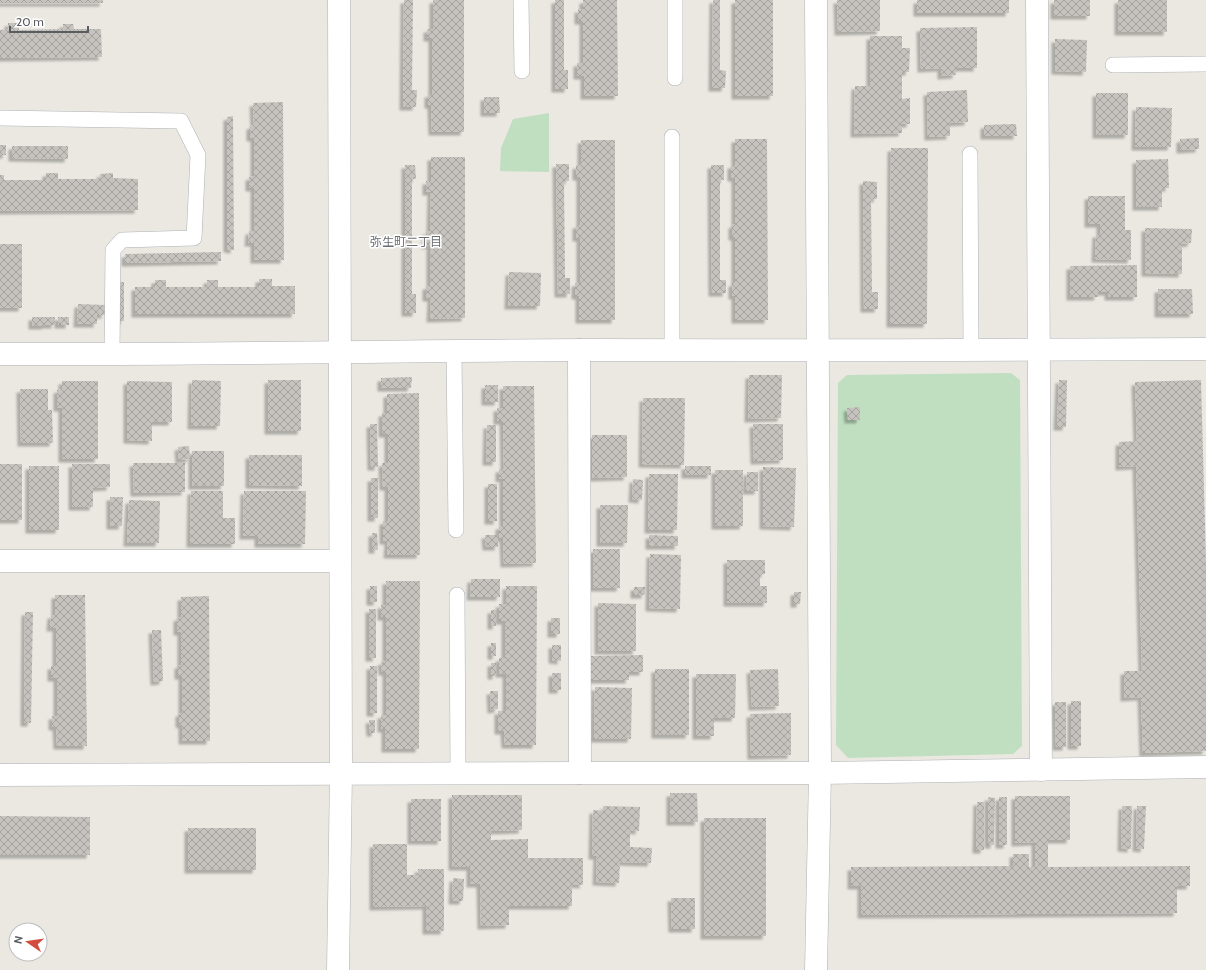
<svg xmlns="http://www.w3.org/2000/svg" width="1206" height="970" viewBox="0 0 1206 970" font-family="Cabin,'Noto Sans JP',sans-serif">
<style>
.green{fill:#c0dfc0}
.building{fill:url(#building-cross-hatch);filter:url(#shadow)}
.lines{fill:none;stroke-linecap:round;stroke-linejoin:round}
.lane-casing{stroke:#aeb1b5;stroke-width:16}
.street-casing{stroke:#aeb1b5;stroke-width:23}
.lane{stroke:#fff;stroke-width:15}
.street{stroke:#fff;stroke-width:22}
.labels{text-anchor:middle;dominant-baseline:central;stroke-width:3;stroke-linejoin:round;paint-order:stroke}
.neighbourhood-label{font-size:12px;fill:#6a6e72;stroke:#fff}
</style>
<defs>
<pattern id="building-cross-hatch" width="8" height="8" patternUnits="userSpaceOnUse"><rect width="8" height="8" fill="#c6c3be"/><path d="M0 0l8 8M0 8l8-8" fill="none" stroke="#a4a29e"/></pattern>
<filter id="shadow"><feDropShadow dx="-3.5" dy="3.5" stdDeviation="1" flood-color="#0004"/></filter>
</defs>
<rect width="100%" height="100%" fill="#eae8e1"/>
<g class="green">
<polygon points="549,113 549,172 500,171 501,148 513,119"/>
<polygon points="1011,373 1020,380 1022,746 1013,754 848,758 836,745 838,383 847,375"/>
</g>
<g class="building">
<rect x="0" y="0" width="103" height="3"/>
<polygon points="404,0 413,0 412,90 417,90 416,107 403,107"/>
<polygon points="433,0 464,0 464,132 432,132 431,105 428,105 428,94 432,94 432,38 427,38 427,29 433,29"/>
<polygon points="555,0 564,0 564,70 568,70 568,89 555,89"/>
<polygon points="583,0 617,0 618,96 584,96 584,76 577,76 577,63 583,63 583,21 578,21 578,9 583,10"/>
<polygon points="713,0 720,0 720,70 726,71 725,88 712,88"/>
<rect x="735" y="0" width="38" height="96"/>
<polygon points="837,0 880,0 880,31 838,32"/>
<rect x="917" y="0" width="92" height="13"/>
<rect x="1054" y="0" width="36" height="16"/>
<rect x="1118" y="0" width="49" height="32"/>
<polygon points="8,23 19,23 19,30 63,29 63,24 73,24 74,29 101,29 102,57 0,58 0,30 8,29"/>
<polygon points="977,27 977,68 956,68 956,75 941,76 941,68 921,69 920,28"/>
<polygon points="870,36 902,36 902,48 910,48 909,72 902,72 902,99 910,98 910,124 902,124 902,133 854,134 855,86 870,86"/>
<polygon points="1055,39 1087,40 1086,72 1055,71"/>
<polygon points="967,90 968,122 950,123 950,136 928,137 927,92"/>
<rect x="1096" y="93" width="32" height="42"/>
<polygon points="484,97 499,97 500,113 484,113"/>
<polygon points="283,102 284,260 254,260 254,243 248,243 249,231 254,231 254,188 249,188 249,177 254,176 254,138 250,138 250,126 254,125 253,103"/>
<polygon points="1136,107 1172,108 1171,147 1135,147"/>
<polygon points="233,116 234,250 227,249 227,117"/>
<polygon points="1016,124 1017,136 984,136 984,125"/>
<polygon points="1199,138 1199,149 1180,150 1180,139"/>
<polygon points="735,139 767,139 768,320 735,320 735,296 732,296 732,283 735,283 735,237 732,237 732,225 735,224 735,178 731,178 731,165 735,165"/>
<polygon points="581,140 615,140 615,320 579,320 579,296 575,296 575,283 580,283 580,238 576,238 576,225 580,225 580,177 576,177 576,165 581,166"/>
<rect x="0" y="145" width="6" height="10"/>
<polygon points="12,146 68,146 68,159 12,158"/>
<polygon points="891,148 928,148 927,324 890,324"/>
<polygon points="431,157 465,157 465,318 430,319 431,298 426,298 426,286 430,286 430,245 425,246 426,231 430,232 431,192 426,192 426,181 431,181"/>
<polygon points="1168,159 1169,188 1162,188 1162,207 1136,207 1136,160"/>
<polygon points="556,164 569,164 569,181 564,181 565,278 570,278 570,294 558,294"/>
<polygon points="405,165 415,165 416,179 412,179 412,294 416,294 416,313 405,313"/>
<polygon points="711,165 724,165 724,180 720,180 720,280 726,280 726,293 712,293"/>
<polygon points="46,173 58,173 58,179 100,179 100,174 113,173 113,178 138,179 138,210 0,211 0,175 4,175 4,180 46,180"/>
<polygon points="863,181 877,182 877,199 871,199 872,292 878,292 878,309 864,309"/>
<polygon points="1088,196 1125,196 1125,230 1131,230 1131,260 1095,259 1096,234 1100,234 1100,224 1088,224"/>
<polygon points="1145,228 1192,229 1191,243 1182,244 1182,274 1145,273"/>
<rect x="0" y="244" width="22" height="64"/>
<polygon points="221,252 221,261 125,263 125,254"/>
<polygon points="1137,265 1137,297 1108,297 1108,292 1097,292 1098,297 1070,297 1070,266"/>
<polygon points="509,272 541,273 540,306 508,306"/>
<polygon points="259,279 272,279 272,286 295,286 295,314 135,314 135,287 155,287 155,280 166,280 166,287 207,287 207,280 218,280 218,287 259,287"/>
<polygon points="118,282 124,282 124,321 117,321"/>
<polygon points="1158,289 1192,289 1193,314 1158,314"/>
<polygon points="78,304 105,305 105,315 97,315 97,324 77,324"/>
<polygon points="32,317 55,317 55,325 45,325 45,326 32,326"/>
<rect x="58" y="317" width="11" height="8"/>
<polygon points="749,375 782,375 781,418 748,419"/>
<polygon points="412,377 411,388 381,388 381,378"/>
<polygon points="192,380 221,381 220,426 191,426"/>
<rect x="268" y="380" width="33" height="51"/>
<polygon points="1059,380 1067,380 1066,427 1057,427"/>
<polygon points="1201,380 1206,562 1206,751 1143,753 1141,697 1124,698 1124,671 1142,671 1136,466 1119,467 1119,442 1137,441 1135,382"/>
<polygon points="62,381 98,381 98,459 62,459 62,408 57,408 57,390 62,389"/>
<polygon points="127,381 172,382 172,422 152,422 152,441 127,440"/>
<rect x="485" y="385" width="13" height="17"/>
<polygon points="503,386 534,386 536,563 504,564 503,538 499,538 499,526 503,526 503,478 499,479 499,469 504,469 503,421 497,421 497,408 503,408"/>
<polygon points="20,389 48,389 48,410 52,410 53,443 21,443"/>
<polygon points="419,393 420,555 387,555 388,541 383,541 383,521 388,521 388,487 383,487 382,463 388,463 388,434 382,434 382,413 387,413 387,394"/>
<polygon points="643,398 685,398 684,465 642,464"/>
<polygon points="860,407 860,420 848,420 847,408"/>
<polygon points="370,424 377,424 378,467 371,467"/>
<polygon points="753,424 783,424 783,460 754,461"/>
<polygon points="487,425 496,425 496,462 486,462"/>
<polygon points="592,435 627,435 627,477 592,478"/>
<polygon points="189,446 190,459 179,460 178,447"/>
<rect x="192" y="451" width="32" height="35"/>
<polygon points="249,455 302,455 302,486 249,485"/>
<polygon points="133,463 185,463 185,492 134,493"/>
<rect x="0" y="464" width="22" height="56"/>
<polygon points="72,464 110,464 110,487 93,488 93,507 72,507"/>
<rect x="29" y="466" width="30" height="64"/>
<rect x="685" y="466" width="26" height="9"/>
<polygon points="763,467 796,468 794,527 763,526"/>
<rect x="715" y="470" width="28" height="56"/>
<polygon points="747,472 758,472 758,491 746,491"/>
<polygon points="649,474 678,474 677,530 648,530"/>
<rect x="371" y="478" width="7" height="40"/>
<polygon points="633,479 643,480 642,500 632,499"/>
<rect x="488" y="484" width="9" height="37"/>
<polygon points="191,491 223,491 223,518 235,518 235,544 190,544"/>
<polygon points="244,491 306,491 305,544 258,544 258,536 243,536"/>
<polygon points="110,497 123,497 122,526 110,526"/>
<polygon points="129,500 160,501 159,543 127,543"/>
<polygon points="600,505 628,505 627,543 600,543"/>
<polygon points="372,533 377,533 378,550 372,550"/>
<polygon points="485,535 498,535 498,547 486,547"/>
<polygon points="649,535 678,536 678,546 649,546"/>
<rect x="593" y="549" width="27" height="39"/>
<polygon points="650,554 681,555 680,609 649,608"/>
<polygon points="727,560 765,560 765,574 760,574 760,586 767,586 767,603 727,603"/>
<polygon points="471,579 500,579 500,597 470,597"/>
<polygon points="386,581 420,581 419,749 385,749 385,729 381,729 381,715 386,715 386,672 382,672 381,662 386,661 386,617 381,617 381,605 386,605"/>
<rect x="370" y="586" width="7" height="16"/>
<polygon points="506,586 537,586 536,745 505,745 504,731 498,731 498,711 506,711 506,674 499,674 499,658 505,658 505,621 499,621 499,604 506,604"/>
<rect x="634" y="587" width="11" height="8"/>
<polygon points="794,592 801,592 800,604 794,604"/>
<polygon points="55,595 85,595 87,746 57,746 56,727 52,727 52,716 57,716 57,678 51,678 51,666 56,666 56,628 50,628 51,615 55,615"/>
<polygon points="209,596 210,741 182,741 182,725 179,724 179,713 182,713 182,676 178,676 178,665 181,665 181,632 177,632 177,618 181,617 181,597"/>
<polygon points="598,603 636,604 636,651 598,651"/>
<rect x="369" y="609" width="7" height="49"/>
<rect x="491" y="610" width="5" height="16"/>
<polygon points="25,612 33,612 31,723 24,723"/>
<rect x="551" y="618" width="9" height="16"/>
<polygon points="152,630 161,630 163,681 154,682"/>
<rect x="491" y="643" width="5" height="13"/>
<polygon points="552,645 561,645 561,661 552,660"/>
<polygon points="643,655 643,672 629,672 629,680 591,680 591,656"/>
<rect x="491" y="663" width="5" height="13"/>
<rect x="370" y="666" width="7" height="47"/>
<rect x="655" y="669" width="34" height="66"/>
<polygon points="778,669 779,706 752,707 750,670"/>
<rect x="552" y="673" width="9" height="17"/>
<polygon points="696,674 736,674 735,718 714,718 714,736 696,736"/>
<polygon points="595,687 632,688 631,739 594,739"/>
<polygon points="490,691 498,691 498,709 491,710"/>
<rect x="1071" y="701" width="10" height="45"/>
<polygon points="1055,702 1066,702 1066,747 1056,747"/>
<polygon points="791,713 791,755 751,756 750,714"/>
<polygon points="369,720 375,720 375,733 370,733"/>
<polygon points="670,793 697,793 698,822 670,822"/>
<polygon points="452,795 522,795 522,830 491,831 491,840 528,839 528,858 583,858 583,885 572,884 572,906 509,906 509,925 481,926 480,884 470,884 470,867 452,867"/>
<polygon points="1015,796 1070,796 1070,840 1048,840 1048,867 1190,866 1190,886 1177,886 1177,913 861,915 861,886 851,886 851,867 1013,866 1013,854 1029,854 1029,867 1035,867 1035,842 1015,843"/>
<polygon points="988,797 995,798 994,845 988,845"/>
<rect x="999" y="797" width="8" height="48"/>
<rect x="411" y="799" width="30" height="42"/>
<polygon points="977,802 984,802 984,850 976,850"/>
<polygon points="603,806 640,807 639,831 630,830 630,847 652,848 651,863 620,862 619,883 596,882 597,856 592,856 593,810 603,811"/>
<polygon points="1122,806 1132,806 1131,849 1121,848"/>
<polygon points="1137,806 1146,806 1144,849 1136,848"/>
<polygon points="0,816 90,817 90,855 0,855"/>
<rect x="704" y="818" width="62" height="118"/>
<rect x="188" y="828" width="68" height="42"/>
<polygon points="373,844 407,844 407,875 418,875 418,869 444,869 444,931 426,931 426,906 373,907"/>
<polygon points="453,878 464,879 463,901 452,901"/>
<polygon points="671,898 695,898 695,929 672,929"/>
</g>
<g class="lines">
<g class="lane-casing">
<g id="lane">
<polyline points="521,0 522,71"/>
<polyline points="675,0 675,78"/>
<polyline points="1113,65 1206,64"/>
<polyline points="0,118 181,121 198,155 194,238 122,240 113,250 112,354"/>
<polyline points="672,137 672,350"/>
<polyline points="970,154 971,351"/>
<polyline points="454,351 456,530"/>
<polyline points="457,595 458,773"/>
</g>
</g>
<g class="street-casing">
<g id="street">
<polyline points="1037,0 1041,770"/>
<polyline points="579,350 580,773"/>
<path d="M0,354C194,355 388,351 582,350C790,350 998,351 1206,349"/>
<polyline points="0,561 340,561"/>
<polyline points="0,775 580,773 820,773 1206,767"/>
<polyline points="338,970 341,773 339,0"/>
<polyline points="816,970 820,773 816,0"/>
</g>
</g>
<use href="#lane" class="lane"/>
<use href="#street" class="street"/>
</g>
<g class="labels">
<g class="neighbourhood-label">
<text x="406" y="241">弥生町二丁目</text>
</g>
</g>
<g transform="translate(28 942) rotate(283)"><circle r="19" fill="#ffffff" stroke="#bdbebf"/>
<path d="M0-3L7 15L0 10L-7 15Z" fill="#d24c3f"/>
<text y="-6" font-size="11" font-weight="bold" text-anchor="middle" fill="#595c60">N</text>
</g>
<path d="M10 26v6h78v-6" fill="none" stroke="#595c60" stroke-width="2"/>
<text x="16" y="26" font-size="12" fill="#595c60" stroke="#ffffff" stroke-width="3" paint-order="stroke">20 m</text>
</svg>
